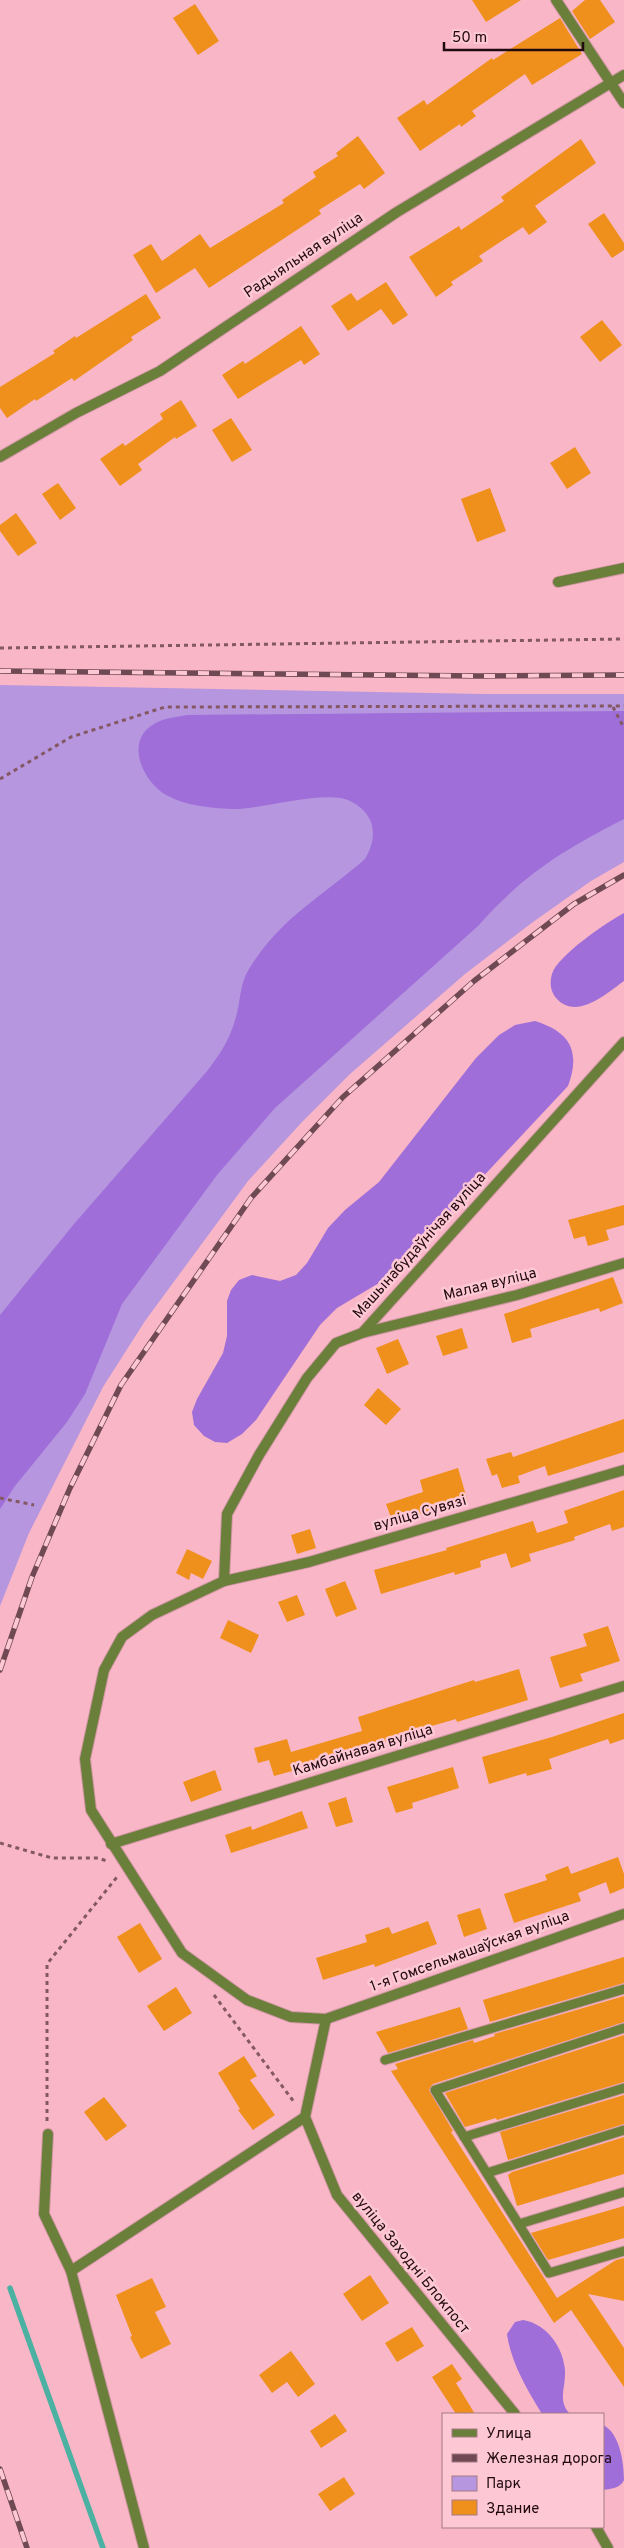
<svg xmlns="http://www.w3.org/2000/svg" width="624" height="2548" viewBox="0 0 624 2548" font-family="Overpass,sans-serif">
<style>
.green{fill:#b596df}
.forest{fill:#9f6ed9}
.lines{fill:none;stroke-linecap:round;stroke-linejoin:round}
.stream{stroke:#4bb1a3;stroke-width:5.5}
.building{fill:#ef901c}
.service-casing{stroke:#d297a5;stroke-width:11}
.minor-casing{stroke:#d297a5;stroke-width:12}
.tertiary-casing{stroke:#d297a5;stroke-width:12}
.path{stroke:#835863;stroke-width:3;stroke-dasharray:4 4;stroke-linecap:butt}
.service{stroke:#6a7f39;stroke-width:9}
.minor{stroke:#6a7f39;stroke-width:10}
.tertiary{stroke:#6a7f39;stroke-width:10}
.rail-casing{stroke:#6f4953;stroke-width:5.5}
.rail{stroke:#fec7d4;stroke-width:4;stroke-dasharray:11;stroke-linecap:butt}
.labels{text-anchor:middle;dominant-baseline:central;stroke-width:5;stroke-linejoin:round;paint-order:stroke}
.street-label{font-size:15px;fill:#200a10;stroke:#fec7d4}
</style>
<rect width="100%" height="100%" fill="#f9b6c6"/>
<polygon class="green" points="0,685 484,694 624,694 624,862 591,881 533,922 465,974 350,1074 302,1122 248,1181 145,1321 103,1387 29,1533 0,1606"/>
<g class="forest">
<path d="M624,711V819C562,851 525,873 478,926L275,1108L217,1175L122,1304L85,1394L67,1422L15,1486L0,1509V1315L74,1224L208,1070C220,1054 230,1039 235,1020C241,1003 239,985 249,969C280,918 323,896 365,859C378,837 376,815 352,802C328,788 262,810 232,809C211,808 186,806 166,795C143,782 124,741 154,724C164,718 176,717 187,715Z"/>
<path d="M624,913V981C606,994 577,1020 557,999C551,993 549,983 552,974C557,956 607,922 624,913Z"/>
<path d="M535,1021C570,1032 581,1051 568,1086L403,1262L379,1283L337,1308L320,1325L256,1420L242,1434L227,1443L215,1442L204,1436L194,1425L192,1412L197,1399L223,1353L227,1336V1301L231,1290L239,1280L252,1275L280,1281L296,1275L307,1263L328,1228L345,1210L379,1182L476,1058L499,1035L515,1025Z"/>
<path d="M523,2320C547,2324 563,2347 565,2370C566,2388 557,2400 570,2414H542C527,2389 511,2363 507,2334L515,2322Z"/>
<path d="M603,2425C620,2433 624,2463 624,2480C621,2488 610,2489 603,2490Z"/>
</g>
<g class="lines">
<polyline class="stream" points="10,2288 103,2548"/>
</g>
<g class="building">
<polygon points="472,0 521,0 486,22"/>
<polygon points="585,0 600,0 615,22 590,39 572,11"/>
<polygon points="195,4 219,41 198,55 173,18"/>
<polygon points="560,18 582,54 532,85 525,74 472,111 476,116 461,127 460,124 420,151 397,118 424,100 427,105 492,58 493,60"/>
<polygon points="358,136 385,173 364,189 360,184 319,210 321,214 209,288 195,268 156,293 133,255 151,244 162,261 200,234 210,248 284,203 282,200 316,177 313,172 338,156 336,153"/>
<polygon points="581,139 596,163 535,206 547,222 529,235 523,227 479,256 483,261 451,282 453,285 436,297 409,257 459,226 461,230 504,201 501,197"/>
<polygon points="604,213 624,243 624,250 612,258 588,224"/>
<polygon points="386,282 408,315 393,325 381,309 348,331 331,306 351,293 357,301"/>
<polygon points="146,294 161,318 131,337 133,340 74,381 72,378 36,401 35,399 7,418 0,408 0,387 55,353 53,351 75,336 76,338"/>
<polygon points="602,320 622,345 600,362 580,337"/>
<polygon points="301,326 320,354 304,365 301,360 238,399 222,375 243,361 245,364"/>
<polygon points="181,400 197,426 176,439 175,437 138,464 142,470 120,486 100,459 123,443 125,446 163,419 160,414"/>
<polygon points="231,418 252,450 232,462 212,430"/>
<polygon points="575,447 591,473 567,489 550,463"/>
<polygon points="58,483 76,508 60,520 42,494"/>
<polygon points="490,488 506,531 477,542 461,499"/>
<polygon points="16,513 37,543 18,556 0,531 0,525"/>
<polygon points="624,1205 624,1225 606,1230 609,1240 588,1246 585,1236 574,1239 568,1220"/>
<polygon points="613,1277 623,1303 600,1312 599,1308 530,1329 532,1337 512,1343 504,1314"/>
<polygon points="462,1328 468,1348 443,1356 436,1336"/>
<polygon points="398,1339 409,1364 387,1374 376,1348"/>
<polygon points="378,1388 401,1409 386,1425 364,1405"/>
<polygon points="624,1419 624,1452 548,1476 545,1466 518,1476 520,1483 502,1488 497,1474 492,1476 486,1459 511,1452 513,1457"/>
<polygon points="458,1468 468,1502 434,1512 433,1510 393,1523 386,1504 423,1492 420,1480"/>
<polygon points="624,1490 624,1527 612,1531 610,1524 574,1537 575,1540 529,1554 531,1561 511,1568 506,1553 480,1561 481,1567 455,1575 454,1572 381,1594 374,1570 447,1550 446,1548 533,1521 537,1533 568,1523 564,1511"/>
<polygon points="310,1529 316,1548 297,1554 291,1535"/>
<polygon points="187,1549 212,1561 203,1579 191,1573 189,1580 176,1573"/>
<polygon points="345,1581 357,1609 336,1617 325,1589"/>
<polygon points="297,1595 305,1615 287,1622 278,1602"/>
<polygon points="228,1620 259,1635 251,1653 220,1638"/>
<polygon points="608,1626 620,1661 580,1674 583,1681 560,1688 550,1657 587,1646 583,1634"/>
<polygon points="519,1669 528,1700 457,1722 456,1719 418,1730 343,1757 274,1776 269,1760 258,1763 254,1748 287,1739 291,1752 362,1731 358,1717 474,1680 475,1682"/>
<polygon points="624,1713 624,1739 610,1744 608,1739 549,1759 552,1769 527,1776 526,1773 489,1784 482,1757 552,1737"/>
<polygon points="453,1767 459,1788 412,1803 413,1808 396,1813 387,1787"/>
<polygon points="215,1770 222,1790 191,1802 183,1782"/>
<polygon points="346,1797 353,1822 336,1827 328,1803"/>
<polygon points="302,1811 308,1828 231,1853 225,1835 251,1826 252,1830"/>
<polygon points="618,1857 624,1874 624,1888 610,1894 606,1882 578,1893 581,1901 514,1923 504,1894 547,1880 545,1875 568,1866 571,1874"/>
<polygon points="480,1908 487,1929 464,1937 457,1915"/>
<polygon points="428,1921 437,1944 375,1967 374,1964 323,1980 316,1958 367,1942 365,1935 389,1927 392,1934"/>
<polygon points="140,1923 162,1959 139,1973 117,1937"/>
<polygon points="624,1957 624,1983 490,2022 483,2000"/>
<polygon points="176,1987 192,2013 164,2031 147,2006"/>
<polygon points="624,1996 624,2022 433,2084 429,2090 453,2131 451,2132 557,2298 616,2260 624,2258 624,2301 588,2294 624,2348 624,2387 571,2310 554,2323 391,2071 398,2069 395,2064 473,2040 474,2043 495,2036 494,2034"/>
<polygon points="460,2007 468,2029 388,2053 376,2032"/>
<polygon points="624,2035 624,2082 497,2120 496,2118 465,2127 445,2093"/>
<polygon points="244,2056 257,2076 250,2080 275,2115 253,2130 238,2110 240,2109 218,2073"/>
<polygon points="624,2095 624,2124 508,2160 500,2132"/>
<polygon points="104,2097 127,2126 106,2141 84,2112"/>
<polygon points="624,2137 624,2174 517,2206 508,2175 512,2172"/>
<polygon points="624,2206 624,2238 548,2260 531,2233"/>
<polygon points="370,2275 389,2303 362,2321 343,2294"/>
<polygon points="152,2278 166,2307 155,2312 171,2344 141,2359 130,2337 132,2336 116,2295"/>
<polygon points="412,2327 424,2346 397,2362 385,2343"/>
<polygon points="291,2351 315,2384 298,2397 287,2382 272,2393 259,2375"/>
<polygon points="452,2364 462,2379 456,2383 475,2414 456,2414 432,2377"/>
<polygon points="335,2414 347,2431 321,2448 310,2431"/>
<polygon points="344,2477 355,2494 330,2511 318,2494"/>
</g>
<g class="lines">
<g class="service-casing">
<g id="service">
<polyline points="624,2028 435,2090 549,2273 624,2251"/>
<polyline points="385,2060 624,1989"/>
<polyline points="464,2137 624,2088"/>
<polyline points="487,2173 624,2130"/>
<polyline points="519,2224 624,2192"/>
</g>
</g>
<g class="minor-casing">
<g id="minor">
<polyline points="0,457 76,413 160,371 397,212 624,75"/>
<polyline points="558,582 624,568"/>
<polyline points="362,1333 517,1295 624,1263"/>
<polyline points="224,1581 309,1562 624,1470"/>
<polyline points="111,1844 624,1686"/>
<polyline points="326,2019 624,1914"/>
<polyline points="48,2134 44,2214 71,2271 305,2117"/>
<polyline points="71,2271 144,2548"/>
<polyline points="515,2414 337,2195 305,2117 326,2019 291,2017 247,2000 182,1953 91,1810 85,1759 104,1670 122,1637 152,1615 224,1581 227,1514 259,1455 307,1378 336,1343 362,1333 624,1042"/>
<polyline points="596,2527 608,2548"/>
</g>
</g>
<g class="tertiary-casing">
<polyline id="tertiary" points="556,0 624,103"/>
</g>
<g class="path">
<polyline points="0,648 624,639"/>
<polyline points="613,707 624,728"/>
<polyline points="0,779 71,737 165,707 624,706"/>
<polyline points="0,1498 34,1505"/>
<polyline points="0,1843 52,1858 98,1858 107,1861"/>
<polyline points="214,1995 294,2102"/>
<polyline points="47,2121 47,1964 117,1877"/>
</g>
<use href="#service" class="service"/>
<use href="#minor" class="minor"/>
<use href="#tertiary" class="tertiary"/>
<g class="rail-casing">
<g id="rail">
<polyline points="0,671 480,676 624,675"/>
<polyline points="0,1670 32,1577 70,1488 121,1385 251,1198 343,1097 474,981 574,904 624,875"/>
<polyline points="0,2469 27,2548"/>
</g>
</g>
<use href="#rail" class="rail"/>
</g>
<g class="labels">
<g class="street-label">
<text transform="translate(304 256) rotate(-34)">Радыяльная вуліца</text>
<text transform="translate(420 1246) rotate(-48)">Машынабудаўнічая вуліца</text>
<text transform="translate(490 1285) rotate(-14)">Малая вуліца</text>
<text transform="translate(420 1514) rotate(-16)">вуліца Сувязі</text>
<text transform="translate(363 1751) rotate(-17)">Камбайнавая вуліца</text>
<text transform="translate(470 1952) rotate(-20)">1-я Гомсельмашаўская вуліца</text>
<text transform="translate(410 2263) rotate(51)">вуліца Заходні Блокпост</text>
</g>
</g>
<rect x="442" y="2413" width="162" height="115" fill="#fec7d4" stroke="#a57b86"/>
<rect x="452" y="2429" width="25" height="8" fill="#6a7f39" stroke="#a57b86"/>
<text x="486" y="2438" font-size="15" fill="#200a10">Улица</text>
<rect x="452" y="2454" width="25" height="8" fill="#6f4953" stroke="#a57b86"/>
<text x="486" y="2463" font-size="15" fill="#200a10">Железная дорога</text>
<rect x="452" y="2476" width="25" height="15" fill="#b596df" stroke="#a57b86"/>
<text x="486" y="2488" font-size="15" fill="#200a10">Парк</text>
<rect x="452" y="2500" width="25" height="15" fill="#ef901c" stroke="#a57b86"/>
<text x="486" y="2513" font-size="15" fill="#200a10">Здание</text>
<path d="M444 42v8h139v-8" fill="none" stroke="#200a10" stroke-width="2.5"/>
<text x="452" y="42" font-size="15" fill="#200a10" stroke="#fec7d4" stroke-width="4" paint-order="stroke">50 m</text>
</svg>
